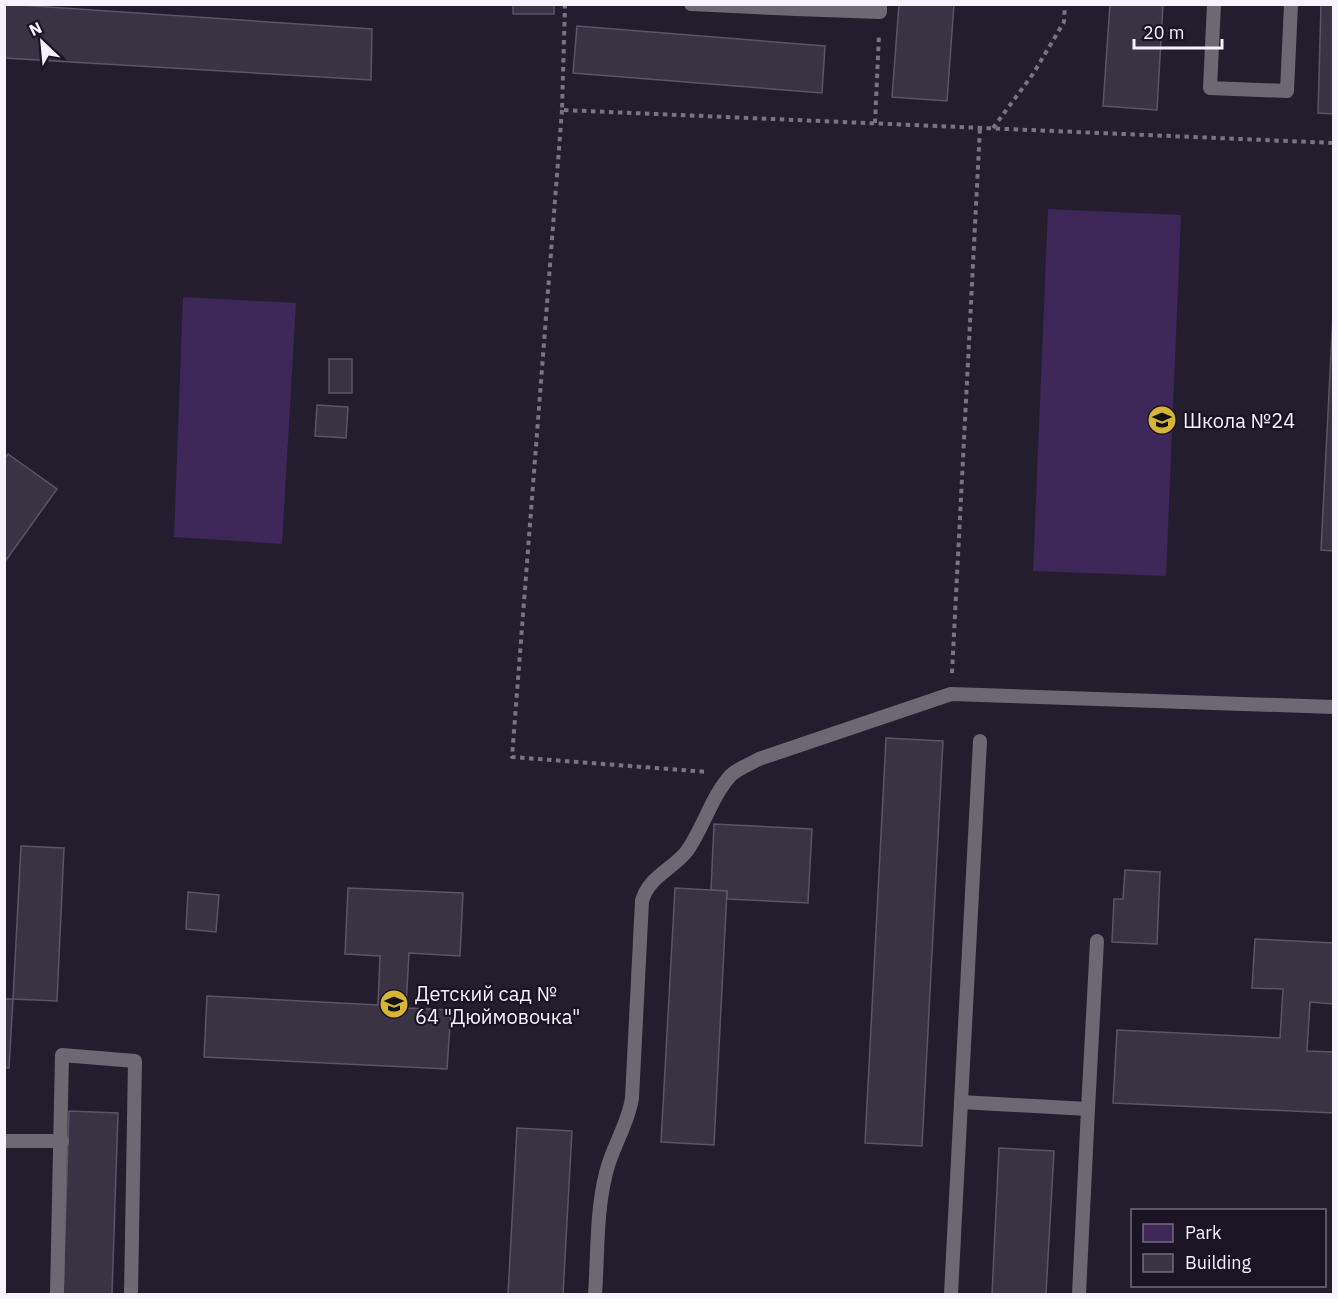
<svg xmlns="http://www.w3.org/2000/svg" width="1338" height="1299" viewBox="0 0 1338 1299" font-family="'IBM Plex Sans',sans-serif">
<style>
.green{fill:#3e2759}
.building{fill:#3a3344;stroke:#5c5467;stroke-width:1.5}
.lines{fill:none;stroke-linecap:round;stroke-linejoin:round}
.path{stroke:#797382;stroke-width:4;stroke-dasharray:4.5 4.5;stroke-linecap:butt}
.service{stroke:#6d6972;stroke-width:14}
.labels{text-anchor:middle;dominant-baseline:central;stroke-width:4.5;stroke-linejoin:round;paint-order:stroke}
.poi-label{font-size:20px;fill:#f7f2fe;stroke:#1b1424;text-anchor:start}
</style>
<rect width="100%" height="100%" fill="#241d2d"/>
<g class="green">
<polygon points="1048,209 1181,215 1166,576 1033,571"/>
<polygon points="183,297 296,303 282,544 174,537"/>
</g>
<g class="building">
<polygon points="4,4 372,29 371,80 4,58"/>
<rect x="513" y="4" width="41" height="10"/>
<polygon points="899,4 954,4 947,101 892,97"/>
<polygon points="1110,4 1163,4 1157,110 1103,106"/>
<polygon points="1321,4 1334,4 1334,114 1318,113"/>
<polygon points="577,26 825,46 822,93 573,73"/>
<polygon points="1334,295 1334,551 1321,550"/>
<rect x="329" y="359" width="23" height="34"/>
<polygon points="317,405 348,407 346,438 315,436"/>
<polygon points="8,454 57,489 4,563 4,459"/>
<polygon points="886,738 943,741 922,1146 865,1143"/>
<polygon points="714,824 812,829 808,903 727,899 727,891 711,890"/>
<polygon points="21,846 64,848 57,1001 13,999"/>
<polygon points="1125,870 1160,872 1157,944 1112,942 1114,899 1123,899"/>
<polygon points="348,888 463,893 460,956 409,953 406,1008 451,1010 447,1069 204,1057 207,996 378,1005 380,956 345,954"/>
<polygon points="675,888 727,891 714,1145 661,1142"/>
<polygon points="188,892 219,895 216,932 186,929"/>
<polygon points="1255,939 1334,943 1334,1004 1310,1002 1307,1051 1334,1052 1334,1113 1113,1103 1117,1030 1280,1038 1283,989 1252,988"/>
<polygon points="4,999 13,999 9,1068 4,1068"/>
<polygon points="69,1111 118,1113 112,1294 63,1294"/>
<polygon points="517,1128 572,1131 563,1294 508,1294"/>
<polygon points="999,1148 1054,1151 1046,1294 992,1294"/>
</g>
<g class="lines">
<g class="path">
<polyline points="565,4 562,110 1334,143"/>
<polyline points="562,110 512,757 708,772"/>
<polyline points="875,123 879,34"/>
<polyline points="993,128 1033,74 1064,22 1065,4"/>
<polyline points="952,673 980,128"/>
</g>
<g class="service">
<polyline points="691,4 796,9 796,4"/>
<polyline points="1214,4 1210,88 1287,91 1291,4"/>
<polyline points="796,9 880,12 880,4"/>
<polyline points="980,741 961,1102 1088,1109 1079,1294"/>
<polyline points="1088,1109 1097,941"/>
<polyline points="4,1141 62,1141"/>
<polyline points="57,1294 62,1055 135,1061 131,1294"/>
<path d="M595,1294C598,1254 596,1212 606,1173C612,1147 628,1125 632,1098L642,901C649,876 672,870 687,851C704,827 711,797 731,775C739,768 750,764 759,759L951,694L1334,707"/>
<polyline points="951,1294 961,1102"/>
</g>
</g>
<defs>
<g id="school-disc" transform="scale(1.5)"><circle r="9.5" fill="#d6b534" stroke="#1b1424"/><path d="M0-5L7-2L0 1L-7-2ZM-4 1L0 2.5L4 1V4Q0 6-4 4Z" fill="#111"/></g>
</defs>
<g fill-rule="evenodd">
<use href="#school-disc" x="1162" y="420"/>
<use href="#school-disc" x="394" y="1004"/>
</g>
<g class="labels">
<g class="poi-label">
<text x="1183" y="420">Школа №24</text>
<text x="415" y="993">Детский сад №<tspan x="415" dy="23">64 "Дюймовочка"</tspan></text>
</g>
</g>
<rect width="1338" height="1299" fill="none" stroke="#f7f2fe" stroke-width="12"/>
<rect x="1131" y="1209" width="195" height="78" fill="#1b1424" stroke="#736d7b" stroke-width="1.5"/>
<rect x="1143" y="1224" width="30" height="18" fill="#3e2759" stroke="#736d7b" stroke-width="1.5"/>
<text x="1185" y="1239" font-size="18" fill="#f7f2fe">Park</text>
<rect x="1143" y="1254" width="30" height="18" fill="#3a3344" stroke="#736d7b" stroke-width="1.5"/>
<text x="1185" y="1269" font-size="18" fill="#f7f2fe">Building</text>
<g transform="translate(42 42) rotate(334)" stroke="#1b1424" stroke-width="4.5" paint-order="stroke">
<path d="M0-4.5L10 22L0 15L-10 22Z" fill="#f7f2fe"/>
<text y="-9" font-size="16" font-weight="bold" text-anchor="middle" fill="#f7f2fe">N</text>
</g>
<path d="M1134 39v9h88v-9" fill="none" stroke="#f7f2fe" stroke-width="3"/>
<text x="1143" y="39" font-size="18" fill="#f7f2fe" stroke="#1b1424" stroke-width="4.5" paint-order="stroke">20 m</text>
</svg>
